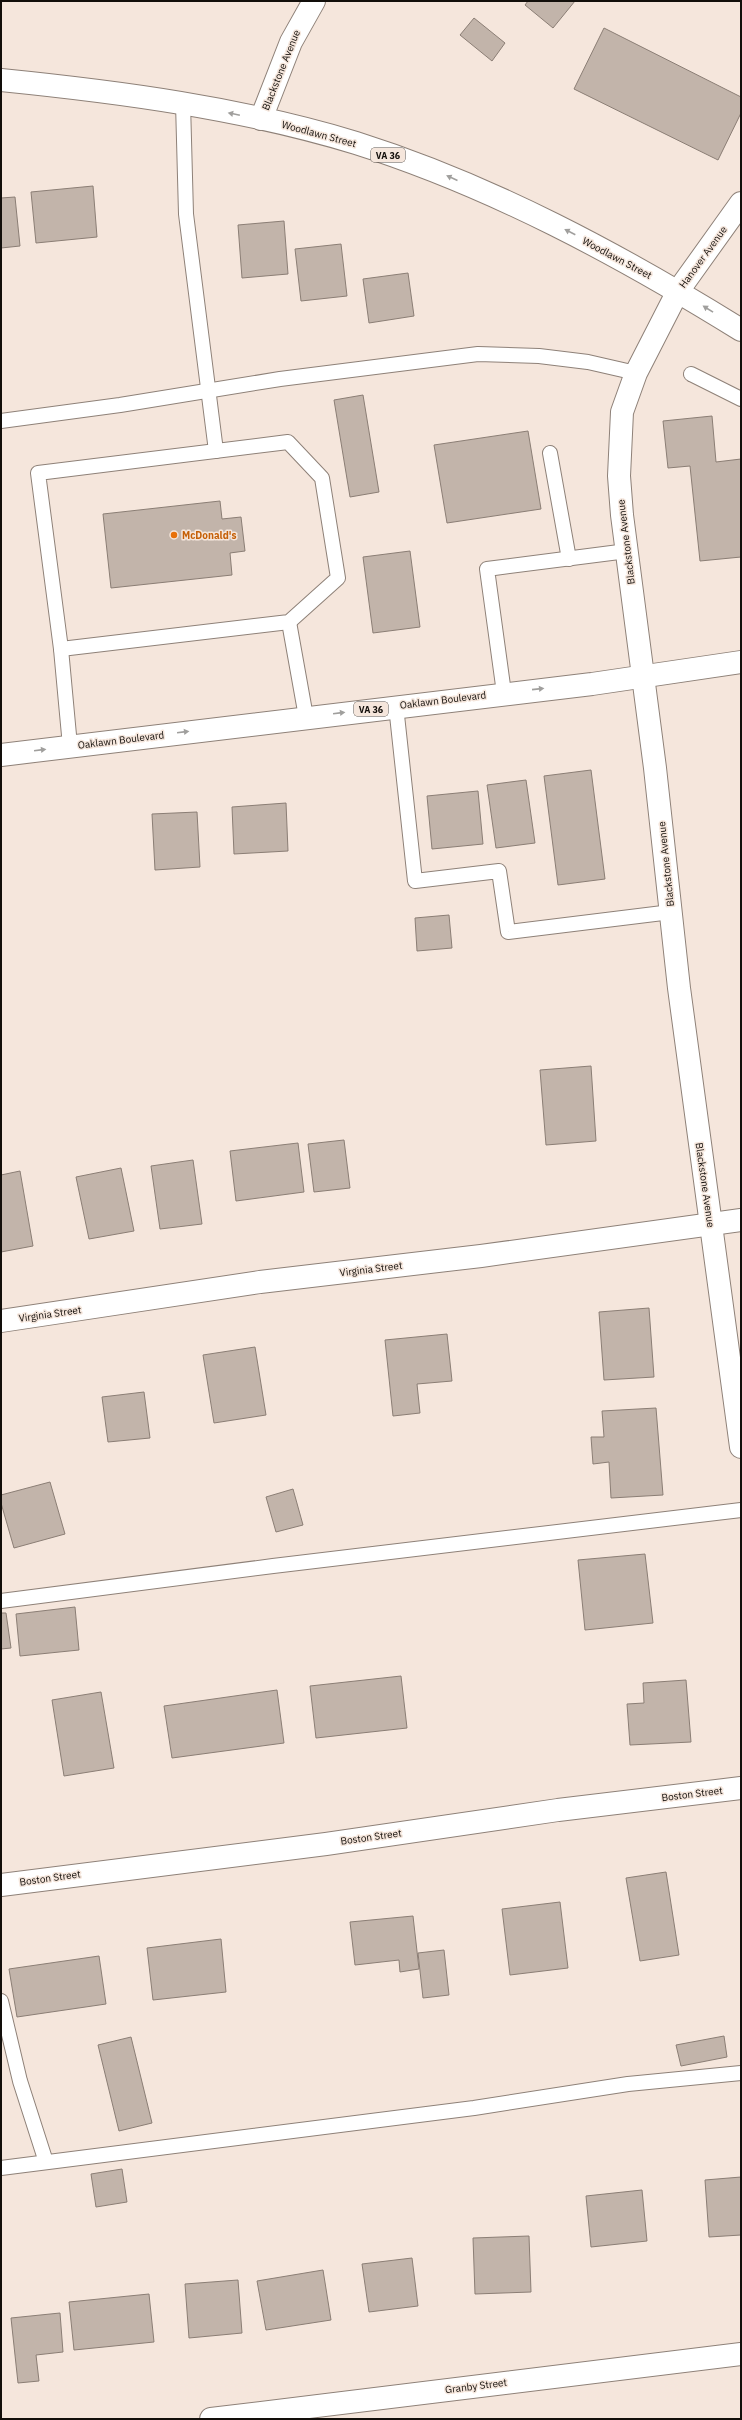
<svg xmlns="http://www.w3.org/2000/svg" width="742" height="2420" viewBox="0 0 742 2420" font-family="'IBM Plex Sans',sans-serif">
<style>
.building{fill:#c2b4aa;stroke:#8b7e75}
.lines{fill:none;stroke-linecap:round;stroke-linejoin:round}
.lane-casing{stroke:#8e8178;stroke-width:16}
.street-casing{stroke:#8e8178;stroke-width:24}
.highway-casing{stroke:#8e8178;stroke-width:24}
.lane{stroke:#fff;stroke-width:14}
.street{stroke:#fff;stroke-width:22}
.highway{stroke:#fff;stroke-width:22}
.oneway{fill:#a09f9d}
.food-dot{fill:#e8710a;stroke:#f5e6dc;stroke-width:1.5}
.labels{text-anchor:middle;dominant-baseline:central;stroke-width:3;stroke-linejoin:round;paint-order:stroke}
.shield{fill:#f5e6dc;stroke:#564f49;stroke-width:1}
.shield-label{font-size:9px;font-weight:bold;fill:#120e0a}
.street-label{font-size:10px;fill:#120e0a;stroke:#f5e6dc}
.food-label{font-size:10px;font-weight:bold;fill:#c56008;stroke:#f5e6dc;text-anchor:start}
</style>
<rect width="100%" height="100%" fill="#f5e6dc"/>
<g class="building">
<polygon points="528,1 575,1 553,28 525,5"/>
<polygon points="474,18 505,43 492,61 460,35"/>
<polygon points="604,28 741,97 741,113 718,160 574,89"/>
<polygon points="93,186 97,237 36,243 31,192"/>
<polygon points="15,197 20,246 1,248 1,198"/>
<polygon points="284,221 288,274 242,278 238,225"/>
<polygon points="341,244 347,296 301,301 295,249"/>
<polygon points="408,273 414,316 369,323 363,279"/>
<polygon points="363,395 379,492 350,497 334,400"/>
<polygon points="712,416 716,462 741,459 741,557 700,561 690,466 668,468 663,421"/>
<polygon points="528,431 541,509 447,523 434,445"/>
<polygon points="220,501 222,519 241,517 245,551 230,553 232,575 111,588 103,514"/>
<polygon points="410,551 420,627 373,633 363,557"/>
<polygon points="591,770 605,879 558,885 544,776"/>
<polygon points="526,780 535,843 496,848 487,785"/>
<polygon points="478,791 483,844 432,849 427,796"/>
<polygon points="286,803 288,851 234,854 232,807"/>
<polygon points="197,812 200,867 155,870 152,814"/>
<polygon points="449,915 452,948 417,951 415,918"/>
<polygon points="591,1066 596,1141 546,1145 540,1070"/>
<polygon points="344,1140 350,1188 314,1192 308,1144"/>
<polygon points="298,1143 304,1192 236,1201 230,1151"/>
<polygon points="193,1160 202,1224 160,1229 151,1166"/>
<polygon points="121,1168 134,1231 89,1239 76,1177"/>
<polygon points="20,1171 33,1246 1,1252 1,1175"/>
<polygon points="649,1308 654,1377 604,1380 599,1312"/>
<polygon points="447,1334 452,1381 417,1384 420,1413 393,1416 385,1340"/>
<polygon points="255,1347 266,1415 214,1423 203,1355"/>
<polygon points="144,1392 150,1438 108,1442 102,1397"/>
<polygon points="656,1408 663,1495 611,1498 609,1462 593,1464 591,1437 604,1437 602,1411"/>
<polygon points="50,1482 65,1534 14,1548 1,1503 1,1495"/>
<polygon points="293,1489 303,1525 276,1532 266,1497"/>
<polygon points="645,1554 653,1623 585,1630 578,1560"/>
<polygon points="75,1607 79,1650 20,1656 16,1614"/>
<polygon points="1,1613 6,1613 11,1648 1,1649"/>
<polygon points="401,1676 407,1728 316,1738 310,1686"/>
<polygon points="686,1680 691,1742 630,1745 627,1704 644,1703 643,1683"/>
<polygon points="277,1690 284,1743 172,1758 164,1706"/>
<polygon points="101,1692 114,1768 64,1776 52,1700"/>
<polygon points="666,1872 679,1955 640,1961 626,1878"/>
<polygon points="560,1902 568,1968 510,1975 502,1909"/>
<polygon points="413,1916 419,1969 400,1972 399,1960 355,1965 350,1922"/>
<polygon points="221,1939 226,1992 153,2000 147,1948"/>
<polygon points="444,1950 449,1995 423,1998 418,1953"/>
<polygon points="99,1956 106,2004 17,2017 9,1969"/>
<polygon points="724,2036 727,2057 681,2066 676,2045"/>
<polygon points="131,2037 152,2123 119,2131 98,2045"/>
<polygon points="122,2169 127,2202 96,2207 91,2174"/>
<polygon points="741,2177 741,2235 709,2237 705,2180"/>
<polygon points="642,2190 647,2241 591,2247 586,2196"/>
<polygon points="529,2236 531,2292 475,2294 473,2238"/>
<polygon points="412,2258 418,2306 369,2312 362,2264"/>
<polygon points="323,2270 331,2320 266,2330 257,2281"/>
<polygon points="238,2280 242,2333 189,2338 185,2284"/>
<polygon points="149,2294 154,2342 74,2350 69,2302"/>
<polygon points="60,2313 63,2352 36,2355 39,2381 18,2383 11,2318"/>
</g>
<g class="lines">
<g class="lane-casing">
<g id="lane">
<polyline points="183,103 186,214 216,451"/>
<polyline points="691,374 741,399"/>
<polyline points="1,421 120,405 280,379 478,354 539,356 588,362 636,373"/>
<polygon points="288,442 322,478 338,578 289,622 61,649 38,473"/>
<polyline points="550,453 569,559"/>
<polyline points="289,622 306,717"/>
<polyline points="61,649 70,746"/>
<polyline points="504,693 487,569 627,551"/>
<polyline points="396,706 415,881 499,871 508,932 671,912"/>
<polyline points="1,1601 273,1566 741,1510"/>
<polyline points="1,2001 20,2081 46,2162"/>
<polyline points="1,2168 474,2108 628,2084 741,2073"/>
</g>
</g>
<g class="street-casing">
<g id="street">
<polyline points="261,119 291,42 314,1"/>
<polyline points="741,203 678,291 636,373 622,412 619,476 622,515 655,768 679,988 741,1447"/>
<polyline points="1,1321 260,1282 481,1256 741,1220"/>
<polyline points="1,1885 326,1844 558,1810 741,1788"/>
<polyline points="211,2419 741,2354"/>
</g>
</g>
<g class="highway-casing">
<g id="highway">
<path d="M1,80C120,92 241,108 356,143C492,186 620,255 741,330"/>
<polyline points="1,755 592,684 741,662"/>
</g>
</g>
<use href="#lane" class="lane"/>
<use href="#street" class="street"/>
<use href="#highway" class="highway"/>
</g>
<defs><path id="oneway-solid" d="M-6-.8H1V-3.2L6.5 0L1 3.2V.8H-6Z"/></defs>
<g class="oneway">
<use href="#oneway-solid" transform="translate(234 114) rotate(-168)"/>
<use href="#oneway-solid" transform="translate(452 178) rotate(-156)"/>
<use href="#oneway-solid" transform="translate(570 232) rotate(-153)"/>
<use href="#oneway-solid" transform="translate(708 309) rotate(-148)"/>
<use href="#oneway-solid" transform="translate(538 689) rotate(-6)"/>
<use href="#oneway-solid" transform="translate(339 713) rotate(-7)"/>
<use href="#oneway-solid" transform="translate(183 732) rotate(-7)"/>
<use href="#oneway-solid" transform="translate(40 750) rotate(-7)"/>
</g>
<circle class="food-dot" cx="174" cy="535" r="4"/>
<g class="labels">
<g class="shield">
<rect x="371" y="148" width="34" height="14" rx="3"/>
<rect x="354" y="702" width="34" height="14" rx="3"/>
</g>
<g class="shield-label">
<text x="388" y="155">VA 36</text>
<text x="371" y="709">VA 36</text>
</g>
<g class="street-label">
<text transform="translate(281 70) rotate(-68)">Blackstone Avenue</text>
<text transform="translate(319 134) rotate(15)">Woodlawn Street</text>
<text transform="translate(703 257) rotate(-54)">Hanover Avenue</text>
<text transform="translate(617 258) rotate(28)">Woodlawn Street</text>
<text transform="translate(626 542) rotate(-97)">Blackstone Avenue</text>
<text transform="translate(443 700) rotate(-7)">Oaklawn Boulevard</text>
<text transform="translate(121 740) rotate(-7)">Oaklawn Boulevard</text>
<text transform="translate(666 864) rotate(-96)">Blackstone Avenue</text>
<text transform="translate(705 1185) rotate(82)">Blackstone Avenue</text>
<text transform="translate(371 1269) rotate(-7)">Virginia Street</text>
<text transform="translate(50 1314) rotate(-8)">Virginia Street</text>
<text transform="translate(692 1794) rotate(-7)">Boston Street</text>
<text transform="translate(371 1837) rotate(-8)">Boston Street</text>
<text transform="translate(50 1878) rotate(-8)">Boston Street</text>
<text transform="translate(476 2386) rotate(-7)">Granby Street</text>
</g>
<g class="food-label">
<text x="182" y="535">McDonald's</text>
</g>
</g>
<rect width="742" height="2420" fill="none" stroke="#120e0a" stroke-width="4"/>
</svg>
